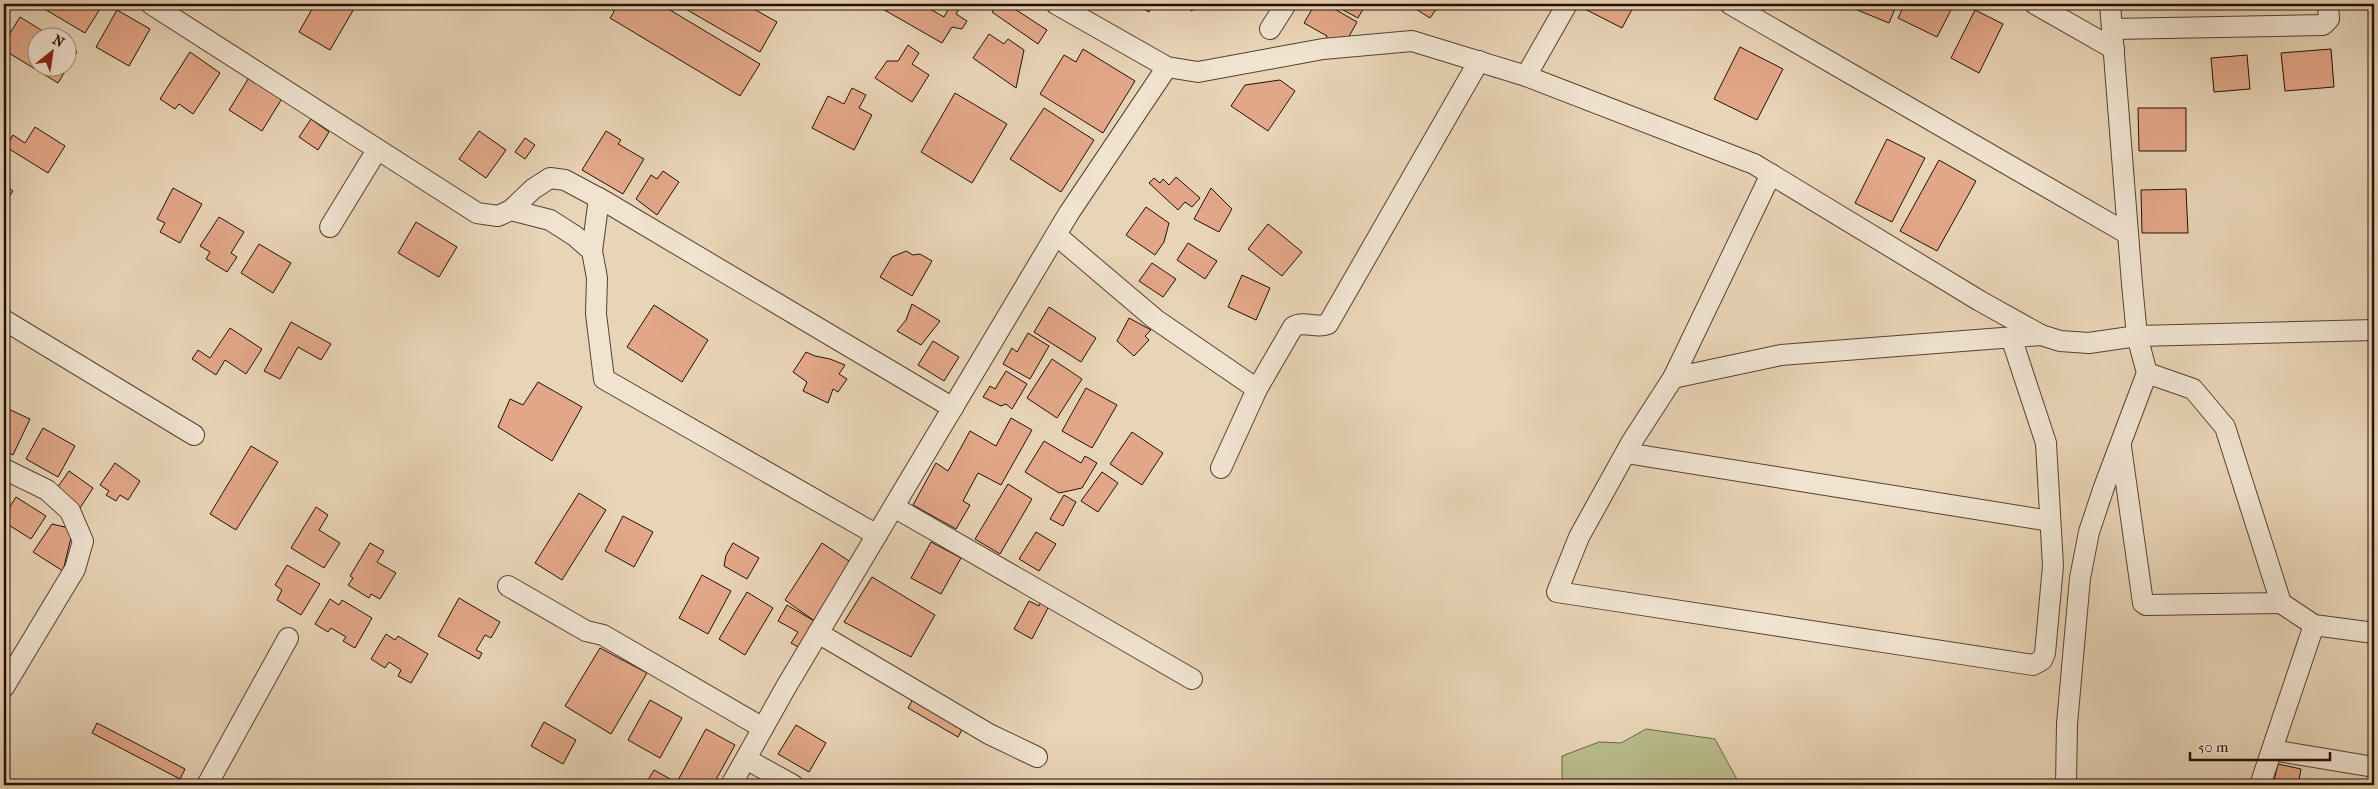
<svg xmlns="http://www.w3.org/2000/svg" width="2378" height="789" viewBox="0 0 2378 789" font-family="'IM FELL French Canon',serif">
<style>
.green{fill:#b9bc8c;stroke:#706649}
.building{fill:#e2a788;stroke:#260f06}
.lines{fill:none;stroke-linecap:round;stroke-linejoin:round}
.minor-casing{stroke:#564032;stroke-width:22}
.minor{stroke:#f0e3d0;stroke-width:20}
</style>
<rect width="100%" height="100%" fill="#e8d4b6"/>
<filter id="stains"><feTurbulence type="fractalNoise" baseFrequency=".004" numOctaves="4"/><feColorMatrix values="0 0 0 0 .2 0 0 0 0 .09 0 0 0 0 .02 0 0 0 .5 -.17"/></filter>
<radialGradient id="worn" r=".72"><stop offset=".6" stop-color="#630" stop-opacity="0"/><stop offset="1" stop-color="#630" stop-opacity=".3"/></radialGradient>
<polygon class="green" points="1646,729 1715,739 1740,785 1565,785 1562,777 1562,756 1599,742 1621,743"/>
<g class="building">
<polygon points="36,4 103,4 85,33"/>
<polygon points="315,4 349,4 355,7 330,50 299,32"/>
<polygon points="612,4 660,4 760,64 740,96 610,18 614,12 610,6"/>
<polygon points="677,4 745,4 777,22 760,52"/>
<polygon points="874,4 927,4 925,6 944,17 951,4 962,4 956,14 967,21 962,29 952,27 942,43"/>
<polygon points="997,4 1007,4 1047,30 1038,44 992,12"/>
<polygon points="1134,4 1153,4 1149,12"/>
<polygon points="1180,4 1197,4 1192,11"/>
<polygon points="1315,4 1326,4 1357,22 1347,40 1323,46 1327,36 1304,23"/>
<polygon points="1332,4 1366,4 1358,18"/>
<polygon points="1408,4 1437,4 1437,8 1430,18"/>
<polygon points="1583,4 1635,4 1622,28 1581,7"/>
<polygon points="1857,4 1897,4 1889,23 1855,9"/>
<polygon points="1905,4 1954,4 1937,37 1898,18"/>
<polygon points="117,10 150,29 129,66 96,47"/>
<polygon points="1975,10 2003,24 1979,73 1951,58"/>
<polygon points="20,17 54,38 38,38 38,68 67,68 58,83 4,50 4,43"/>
<polygon points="989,34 1004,44 1008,39 1024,50 1016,88 973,58"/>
<polygon points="908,45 919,53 912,64 929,75 912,102 875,78 887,61 898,61"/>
<polygon points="68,46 77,52 68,67"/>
<polygon points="1740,47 1783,69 1757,120 1714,99"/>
<polygon points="1083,49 1135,81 1103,133 1040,94 1064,55 1076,62"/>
<polygon points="2331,49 2334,87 2285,91 2281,53"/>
<polygon points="190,52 220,73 193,114 179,104 175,109 160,99"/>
<polygon points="2247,55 2250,89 2214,92 2211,58"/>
<polygon points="250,76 283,97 262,131 229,110"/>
<polygon points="1280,80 1295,91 1268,131 1231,106 1245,85"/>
<polygon points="852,88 866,95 859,108 872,115 854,150 812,128 828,96 844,104"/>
<polygon points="955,93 1007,124 972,183 921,152"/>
<polygon points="1044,108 1094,140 1061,192 1010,159"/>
<polygon points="2138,108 2186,108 2186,151 2139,151"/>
<polygon points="311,119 329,132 318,150 299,137"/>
<polygon points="35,127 65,146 48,173 6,147 13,135 25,143"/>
<polygon points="479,131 506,150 486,178 459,159"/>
<polygon points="606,131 621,140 618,144 644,159 623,194 582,170"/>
<polygon points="525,138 535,145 525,159 515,152"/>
<polygon points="1887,139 1925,158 1892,222 1855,203"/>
<polygon points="1939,160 1976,181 1937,251 1900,231"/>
<polygon points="663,171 679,182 657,215 636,199 651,175 657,179"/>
<polygon points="1176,177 1200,198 1192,207 1185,202 1178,210 1149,183 1154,178 1160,183 1163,179 1169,185"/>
<polygon points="4,184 13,191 5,203 10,209 4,220"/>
<polygon points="173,188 202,204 180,243 160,232 165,223 157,219"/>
<polygon points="1211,188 1232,209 1219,232 1194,219"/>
<polygon points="2186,189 2188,233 2142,233 2141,190"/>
<polygon points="1146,207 1169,223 1164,242 1155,255 1126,235"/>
<polygon points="219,217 244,232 231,253 237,257 227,272 206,259 210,252 200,246"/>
<polygon points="416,222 457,247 439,277 398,253"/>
<polygon points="1268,224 1302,252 1282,276 1248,249"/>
<polygon points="1188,243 1217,261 1205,279 1177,260"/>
<polygon points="259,244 291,263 273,293 241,273"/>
<polygon points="906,251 913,255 920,254 932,261 912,296 880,277 892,257"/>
<polygon points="1152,263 1176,279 1163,297 1139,281"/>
<polygon points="1242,275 1270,288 1256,320 1228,307"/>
<polygon points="912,304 940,321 921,345 897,331 906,320"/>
<polygon points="654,305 708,340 682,382 627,347"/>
<polygon points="1049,307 1096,338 1081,362 1034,332"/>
<polygon points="1129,318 1151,330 1145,336 1149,340 1134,356 1117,341"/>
<polygon points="291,322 331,344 321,360 298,347 280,379 264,371"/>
<polygon points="230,328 262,349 246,374 225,360 216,375 192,359 198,350 210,358"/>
<polygon points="1028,333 1049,346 1030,379 1003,364 1012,348 1017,352"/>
<polygon points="933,341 959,357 944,381 918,365"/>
<polygon points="806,352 815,356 830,359 845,365 839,374 847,379 838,392 833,389 828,403 803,391 807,382 793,372"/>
<polygon points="1052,359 1082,379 1057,418 1027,398"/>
<polygon points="1006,371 1027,384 1012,409 1006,404 1001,406 983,397 990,386 995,389"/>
<polygon points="538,382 582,407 552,461 498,427 510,399 523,405"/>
<polygon points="1086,388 1117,405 1092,448 1062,431"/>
<polygon points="4,407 30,419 13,455 4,450"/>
<polygon points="1011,418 1032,430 1001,485 978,473 963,501 970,505 956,529 913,505 936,463 948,471 970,431 996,446"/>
<polygon points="43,428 75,446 58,477 26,459"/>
<polygon points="1132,432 1163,453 1142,485 1110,464"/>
<polygon points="1044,441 1081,463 1085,456 1097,463 1082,488 1059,493 1025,472"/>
<polygon points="251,446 278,462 236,530 210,514"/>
<polygon points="115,463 140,481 128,500 120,495 116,501 106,495 109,491 100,485"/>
<polygon points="69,471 93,488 80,508 55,491"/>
<polygon points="1102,472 1118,483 1098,512 1081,501"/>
<polygon points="1008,484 1032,499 1000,554 975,539"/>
<polygon points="579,493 606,510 562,580 535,563"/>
<polygon points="1064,495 1076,502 1063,526 1050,519"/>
<polygon points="16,497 46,516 31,539 4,522 4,516"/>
<polygon points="316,507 328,515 319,530 340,543 324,568 291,548"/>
<polygon points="623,516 653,532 634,567 605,551"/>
<polygon points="52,524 73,529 63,571 33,552"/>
<polygon points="1036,532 1056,544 1039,571 1019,559"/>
<polygon points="931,542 961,558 941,594 911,578"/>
<polygon points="370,543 384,551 377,562 396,573 380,599 371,594 369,598 348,585 353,578 350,576"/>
<polygon points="733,543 759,558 747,579 724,566 726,555"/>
<polygon points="822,543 858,567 816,622 785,600"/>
<polygon points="287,565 320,584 301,615 277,600 282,590 275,585"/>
<polygon points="702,575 731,591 708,634 679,618"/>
<polygon points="872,577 935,615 911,657 844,622"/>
<polygon points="747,592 773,608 745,655 719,639"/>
<polygon points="459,598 500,622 491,638 485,635 476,650 482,653 479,659 438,636"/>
<polygon points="330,599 339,605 342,600 372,618 355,648 343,641 346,637 331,628 328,632 315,624"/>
<polygon points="1042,599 1050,604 1032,639 1014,629 1029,601 1039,606"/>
<polygon points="787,605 816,622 800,648 791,643 798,632 778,621"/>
<polygon points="386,634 395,640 398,636 428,654 411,683 398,676 401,670 389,662 385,668 371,659"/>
<polygon points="600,648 647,673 611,734 565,706"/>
<polygon points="914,697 964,726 958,737 908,708"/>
<polygon points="650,700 682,718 660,758 628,740"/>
<polygon points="544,722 576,740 563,764 531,746"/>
<polygon points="97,723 185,769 180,779 92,733"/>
<polygon points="796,725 826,743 809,772 778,754"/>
<polygon points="706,729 735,745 713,785 682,785 677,782"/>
<polygon points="2278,764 2301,769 2298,785 2273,785"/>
<polygon points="654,770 681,785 645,785"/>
</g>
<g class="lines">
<g class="minor-casing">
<g id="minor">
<polyline points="151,4 477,213 498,216 511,210 533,189 550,178 565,180 606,202 953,408"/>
<polyline points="1056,4 1167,67 1198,72 1323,49 1412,41 1526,76 1754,164 1980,301 2041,335 2060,341 2089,343 2137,336 2374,330"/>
<polyline points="1730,4 2128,234"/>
<polyline points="2035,4 2114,49"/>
<polyline points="1270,29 1286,4"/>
<polyline points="2112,29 2323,25 2329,19 2328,4"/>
<polyline points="1526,76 1567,4"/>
<polyline points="511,210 550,220 575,236 592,251 597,278 596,314 604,379 877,535"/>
<polyline points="330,227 377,150"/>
<polyline points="1056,235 1155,319 1257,389"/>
<polyline points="592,251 599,198"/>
<polyline points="4,320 194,435"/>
<polyline points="2011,337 2046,443 2053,566 2045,653 2042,660 2033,665 1557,592 1579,537 1631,443 1673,378 1781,355 2041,335"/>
<polyline points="2147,373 2193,389 2225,427 2281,603 2314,625 2374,633"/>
<polyline points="1673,378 1771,174"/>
<polyline points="2121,447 2143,603 2146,605 2281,603"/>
<polyline points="1626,453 2050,521"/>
<path d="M1221,468L1257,389L1293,327C1303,320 1317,329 1328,324L1479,61"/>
<polyline points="4,469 47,490 70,511 83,541 75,569 4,687"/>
<polyline points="894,507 1192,679"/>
<polyline points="508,586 586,631 603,635 763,728"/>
<polyline points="818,633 989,734 1037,757"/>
<polyline points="2272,750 2374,767"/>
<polyline points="746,759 793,785"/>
<polyline points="207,785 288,638"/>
<polyline points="731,785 786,687 1069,213 1167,67"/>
<polyline points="2066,785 2067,724 2080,578 2089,532 2104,487 2147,373 2137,336 2132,284 2110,4"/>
<polyline points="2260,785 2314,625"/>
</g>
</g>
<use href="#minor" class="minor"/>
</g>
<rect width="2378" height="789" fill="none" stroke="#e8d4b6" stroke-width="20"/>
<rect x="5" y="5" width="2368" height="779" fill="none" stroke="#260f06" stroke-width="2.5"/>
<rect x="10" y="10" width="2358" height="769" fill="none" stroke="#260f06"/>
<g transform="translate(52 52) rotate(30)"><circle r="24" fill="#f0e3d0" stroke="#9f8e7f"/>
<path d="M0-4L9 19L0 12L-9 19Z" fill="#8f2418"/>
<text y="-8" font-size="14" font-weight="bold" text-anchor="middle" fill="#260f06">N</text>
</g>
<path d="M2190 752v8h140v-8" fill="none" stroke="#260f06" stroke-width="2.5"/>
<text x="2198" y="752" font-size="15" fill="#260f06" stroke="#f0e3d0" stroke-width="4" paint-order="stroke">50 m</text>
<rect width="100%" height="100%" filter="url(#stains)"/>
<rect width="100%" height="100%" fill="url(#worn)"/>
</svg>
